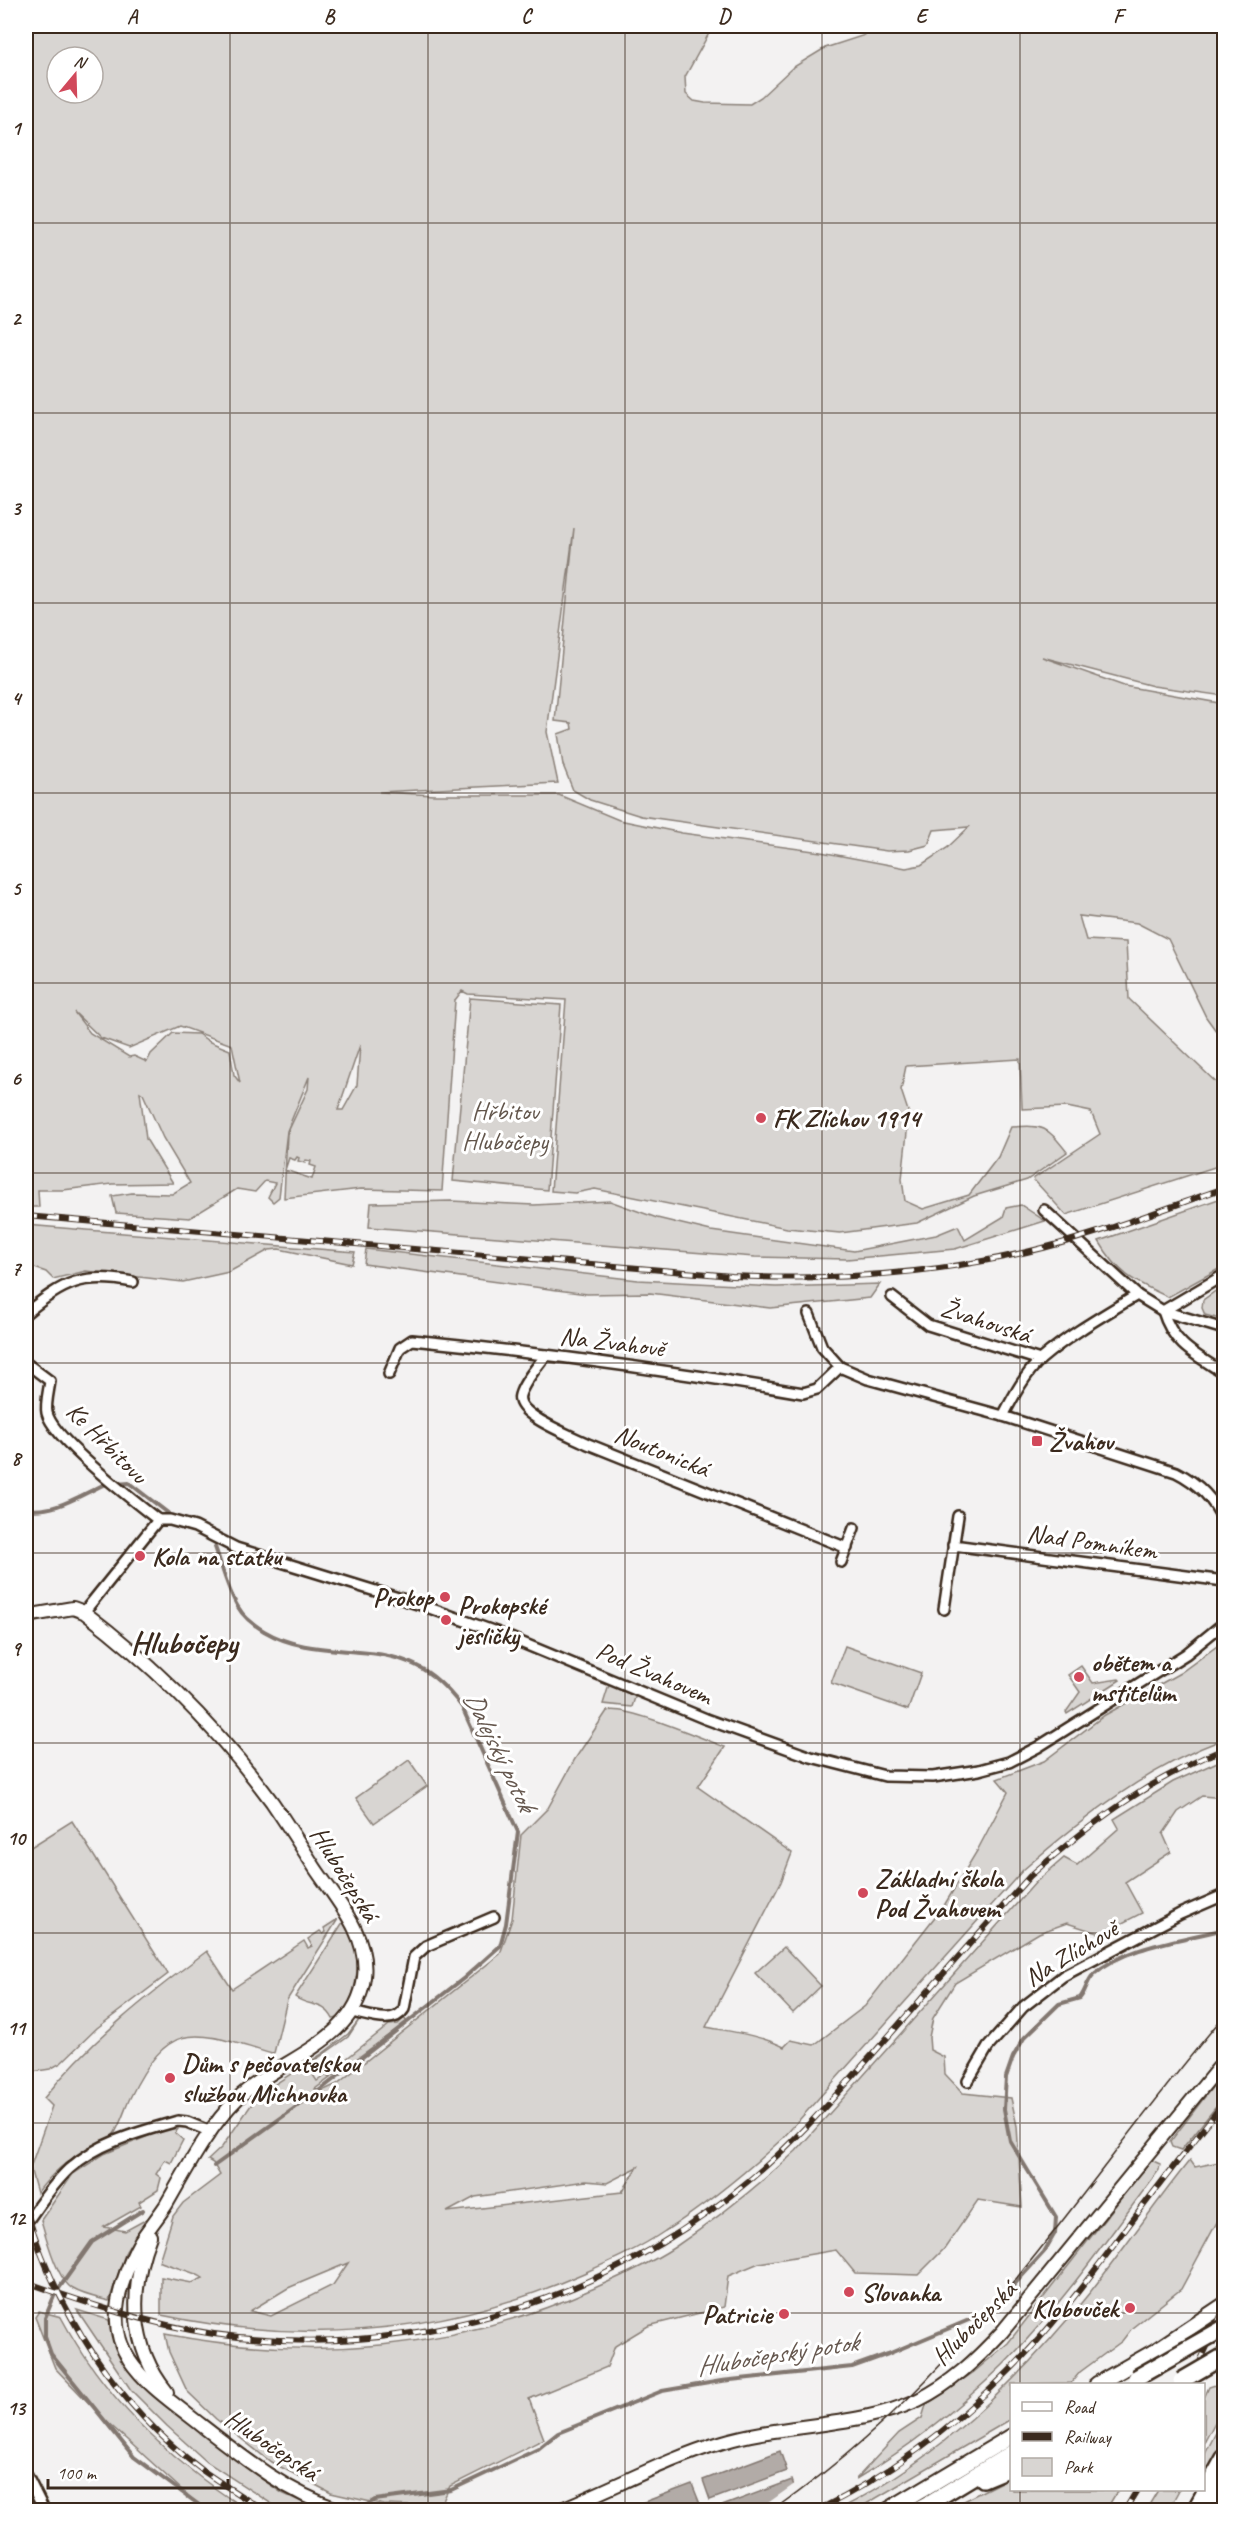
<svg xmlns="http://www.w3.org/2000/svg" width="1250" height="2536" viewBox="0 0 1250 2536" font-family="Caveat,sans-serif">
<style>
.green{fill:#d8d5d2;stroke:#8a8078;stroke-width:1.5;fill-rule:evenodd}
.water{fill:#b2aba7;stroke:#827770;stroke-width:1.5}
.pier{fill:#f3f2f2}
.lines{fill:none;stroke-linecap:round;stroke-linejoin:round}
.stream{stroke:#827770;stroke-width:4}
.minor-casing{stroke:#3b2a1e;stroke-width:14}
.tertiary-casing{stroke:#3b2a1e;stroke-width:16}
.secondary-casing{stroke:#3b2a1e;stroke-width:18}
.primary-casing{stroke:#3b2a1e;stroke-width:20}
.minor{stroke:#fff;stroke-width:9}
.tertiary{stroke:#fff;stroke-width:12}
.secondary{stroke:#fff;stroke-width:14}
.primary{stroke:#fff;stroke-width:15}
.tram{stroke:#3b2a1e;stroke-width:1.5}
.rail-casing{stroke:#3b2a1e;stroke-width:6}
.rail{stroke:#fff;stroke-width:4;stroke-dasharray:11;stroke-linecap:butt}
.primary-bridge-casing{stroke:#3b2a1e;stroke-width:20;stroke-linecap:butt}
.primary-bridge{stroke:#fff;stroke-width:15}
.grid{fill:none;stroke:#3b2a1e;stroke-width:1.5;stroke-opacity:0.55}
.poi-dot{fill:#d1495b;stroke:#fff;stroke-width:2}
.labels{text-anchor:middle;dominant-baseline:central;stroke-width:6;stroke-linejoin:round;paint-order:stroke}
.park-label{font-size:26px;fill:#62554b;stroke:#fff}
.poi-label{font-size:26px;font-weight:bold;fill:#3b2a1e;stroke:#fff;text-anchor:start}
.street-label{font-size:26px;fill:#3b2a1e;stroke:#fff}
.water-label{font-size:27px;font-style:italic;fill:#65574e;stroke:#fff}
.district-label{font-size:32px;font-weight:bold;fill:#3b2a1e;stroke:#fff}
.neatline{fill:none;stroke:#3b2a1e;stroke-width:2}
.grid-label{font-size:20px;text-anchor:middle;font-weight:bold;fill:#3b2a1e}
</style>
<rect width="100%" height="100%" fill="#f3f2f2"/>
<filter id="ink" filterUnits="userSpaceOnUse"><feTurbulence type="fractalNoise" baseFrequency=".0167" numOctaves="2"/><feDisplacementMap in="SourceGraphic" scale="12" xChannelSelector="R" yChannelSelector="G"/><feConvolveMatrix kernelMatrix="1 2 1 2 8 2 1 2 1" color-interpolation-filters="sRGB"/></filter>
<g filter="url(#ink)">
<g class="green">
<path d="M26,26H713L685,77L686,94L694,101L705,103L750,104L761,97L792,68L825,48L865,35L870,26H1224V696L1153,686L1042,657L1124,686L1224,704V1042L1206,1017L1168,939L1137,923L1079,916L1086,940L1126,942L1129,999L1224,1090V1164L1066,1215L1033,1179L1100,1134L1091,1112L1067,1107L1022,1109L1020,1059L906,1066L901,1090L909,1114L902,1179L905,1201L923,1209L969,1195L998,1157L1011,1127C1045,1125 1046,1126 1067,1152L1027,1180L974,1196L917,1223L840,1233L787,1228L595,1189L575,1193L551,1191L566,1000L468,994L462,991L455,1000L442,1191L361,1189L284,1198L287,1134L308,1089L309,1077L287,1131L279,1197L273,1202L268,1197L275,1183L265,1181L255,1192L237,1189L190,1218L116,1213L112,1196L132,1193L172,1194L190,1183L163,1138L143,1094L140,1092L146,1139L173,1183L112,1184L63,1190H38L39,1207H26ZM57,57H93V93H57ZM574,528L555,721L571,723L572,729L558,734L563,765L573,790L590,800L641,816L887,851L909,850L928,845L934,830L969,827L947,848L921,865L906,868L821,852L682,833L619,820L559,795H435L379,792L558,783L547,732ZM74,1012L101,1038L129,1048L180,1026L232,1045L240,1083L234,1075L230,1050L210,1042L198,1034L173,1033L151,1054L147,1062L134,1056L129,1057L90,1033ZM360,1045L357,1085L343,1110H338ZM297,1157L299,1158L298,1161L305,1163L306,1160L311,1161L310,1165L316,1167L312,1179L285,1170L289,1158L295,1160Z"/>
<polygon points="470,998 561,1005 547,1190 453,1181"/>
<path d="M1224,1197V1266L1168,1297C1133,1281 1119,1275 1099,1241Z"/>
<polygon points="451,1201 534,1205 610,1201 657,1218 711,1231 854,1251 936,1235 958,1226 965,1240 1003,1217 1006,1208 1021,1205 1045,1221 955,1249 847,1259 755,1257 369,1227 371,1203"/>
<polygon points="26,1225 355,1252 352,1264 279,1249 269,1250 229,1272 183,1282 86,1271 53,1279 46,1272 26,1265"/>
<polygon points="366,1249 638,1280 776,1287 880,1284 870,1298 770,1308 650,1293 587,1294 364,1264"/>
<polygon points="1224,1285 1224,1320 1205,1315 1202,1308 1203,1300"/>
<path d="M1224,1641V1739C1148,1767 1084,1817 1023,1870L783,2138C746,2172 707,2204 665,2231C640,2248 611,2261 584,2273C449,2333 306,2346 161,2315V2277L192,2283L203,2278C194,2271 171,2267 159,2261L173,2216L183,2203L220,2175L213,2163L208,2160L222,2147L258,2095L322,2054L348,2034L359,2020L348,2037L307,2066L317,2081L326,2075L329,2078L335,2073L332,2070L389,2025L398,2024L404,2018L407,2022L315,2089L320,2092L337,2084L500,1954L512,1919L521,1835L548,1808L575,1759L607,1711C625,1705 704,1739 725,1747L698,1787L792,1853L781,1882L706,2027C733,2032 759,2035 784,2047L791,2040L814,2045L865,2006L945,1904L977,1851L1008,1792L997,1779L1044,1761L1105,1715L1180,1673ZM638,2167L622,2192L447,2212L475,2197L586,2181L607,2183ZM348,2263L333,2285L271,2316L250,2311L288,2288Z"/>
<polygon points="845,1646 921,1673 908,1710 831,1683"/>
<polygon points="1081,1666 1093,1683 1119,1679 1120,1680 1067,1714 1066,1712 1080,1692 1068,1675"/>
<polygon points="583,1670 637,1691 632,1707 603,1704 609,1685 581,1673"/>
<path d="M1224,1759V1798L1202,1796L1178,1812L1163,1834L1171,1852L1125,1882L1142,1913L1101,1934L1067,1923L1039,1933L955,1983L933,2018L929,2037L930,2050L944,2057L945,2074L963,2093L1011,2098L1017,2126L1022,2207L978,2200L945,2248L918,2275L855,2273L836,2250L759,2263L728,2276L724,2307L648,2326L615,2346L607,2367L529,2399L544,2439L450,2486L440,2507L384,2505L331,2493L271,2462L216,2419L187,2391L169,2352L165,2334C310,2362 455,2350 590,2290C619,2277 649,2264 675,2247C718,2218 758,2186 796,2151L1036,1882L1064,1858L1077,1865L1119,1828L1114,1819L1173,1782Z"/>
<polygon points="409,1760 427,1786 374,1823 356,1798"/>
<polygon points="72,1821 168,1974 97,2028 61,2063 50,2069 32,2072 26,2051 26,1850"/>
<path d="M338,1919L287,2000L274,2053L272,2054C196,2031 170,2016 130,2098C126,2106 118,2131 113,2135C106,2141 96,2144 88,2149C65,2162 53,2172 37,2193L30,2168L52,2106L44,2098C90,2041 148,1995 207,1951L232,1989L304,1941L308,1948L312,1946L308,1939L320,1931L323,1934L326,1932L324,1928Z"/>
<path d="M343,1922C351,1931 355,1945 357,1957C359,1972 352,2017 333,2019C324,2001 308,2007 295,1997Z"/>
<polygon points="784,1947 821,1986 793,2013 755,1973"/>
<polygon points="1217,2081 1224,2087 1224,2097 1181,2150 1172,2147 1170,2142"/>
<path d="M168,2128L178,2129L175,2133L183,2140L171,2163L165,2160L156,2174L161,2178L158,2190L139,2202L141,2206L104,2227L125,2231L147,2219L126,2251L109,2301C98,2298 83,2295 73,2289C57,2280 46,2237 41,2220L73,2174L104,2154Z"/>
<path d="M1151,2160L1160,2164L1159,2170C1109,2236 1061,2306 1003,2365C958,2409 910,2447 856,2479L899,2433L922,2418L926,2405L974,2372L1008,2343Z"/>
<path d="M1190,2160L1195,2167L1224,2161V2209L1181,2289L1132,2328L1122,2341L1080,2372L1071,2383L1012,2384L1011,2419L856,2510H838C939,2459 1021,2378 1091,2291C1125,2248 1156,2202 1190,2160Z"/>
<polygon points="77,2310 109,2320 115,2345 125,2363 133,2376 149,2391 242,2465 282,2493 320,2510 281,2510 207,2462 167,2426 131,2390"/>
<path d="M39,2311L61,2317C104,2398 170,2461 247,2510H208L193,2500L104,2419L55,2368L35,2317Z"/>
<polygon points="1224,2382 1224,2405 1204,2443 1204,2398 1209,2387"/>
<polygon points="1224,2417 1224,2450 1204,2487 1204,2456"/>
<polygon points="1011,2477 1012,2490 1118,2490 1106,2510 945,2510"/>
<polygon points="1158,2490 1179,2490 1168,2510 1146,2510"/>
</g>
<g class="water">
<polygon points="780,2451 787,2471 710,2500 703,2480"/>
<polygon points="792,2480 799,2501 773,2510 714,2509"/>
<polygon points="692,2484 700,2504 683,2510 623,2510"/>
</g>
<polygon class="pier" points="796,2483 802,2500 801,2503 781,2510 758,2510"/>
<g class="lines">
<g class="stream">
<polyline points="117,1484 129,1483 168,1513"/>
<path d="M26,1509C53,1514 79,1496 103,1485L109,1484"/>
<path d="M214,2166L324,2087L464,1978L500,1946L506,1924L518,1832L462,1707C449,1690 434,1674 415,1665C368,1642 313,1660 264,1631C254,1625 244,1618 238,1607C227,1589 222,1566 215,1547"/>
<polyline points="143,2210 92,2242 55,2294 45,2318 45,2337 51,2354 134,2457 206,2510"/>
<path d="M359,2510L375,2500L451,2490L538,2449L558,2433L662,2391L721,2381L852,2367L888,2354L976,2317L1000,2300L1044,2252L1055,2233L1056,2217L1010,2141L1004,2109L1006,2077L1013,2057L1024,2038L1059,2004L1080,1998C1086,1991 1087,1980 1094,1974C1126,1946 1184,1940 1224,1929"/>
</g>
<g class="minor-casing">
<g id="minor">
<polyline points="1044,1210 1137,1295"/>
<polyline points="892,1297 928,1325 1040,1360"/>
<path d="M1163,1311C1173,1345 1196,1355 1224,1373"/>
<polyline points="1163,1311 1224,1275"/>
<path d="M26,1313C64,1282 83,1272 133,1282"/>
<path d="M809,1314L822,1347L840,1367L868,1379L1003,1416L1176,1472C1198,1483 1214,1499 1224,1522"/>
<path d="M546,1355C538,1366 524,1381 520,1395C514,1415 573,1436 588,1444L847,1548"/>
<path d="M26,1363L50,1381C49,1390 45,1404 47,1413C53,1439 135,1502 158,1520"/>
<path d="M389,1374L400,1348L412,1340C543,1353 673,1371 803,1393L817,1389L840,1367"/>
<path d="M1003,1416C1013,1397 1025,1374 1041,1359C1070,1334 1104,1315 1137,1295L1163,1311L1224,1329"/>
<polyline points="158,1520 170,1520 195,1527 236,1548 421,1605 496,1632 706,1719 811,1757 885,1776 933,1777 979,1770 1009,1762 1038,1747 1186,1654 1224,1623"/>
<polyline points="953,1545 1224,1581"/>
<polyline points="841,1562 854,1528"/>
<polyline points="944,1609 958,1516"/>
<polyline points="84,1612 158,1520"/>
<path d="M352,2012C368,2015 394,2026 404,2009L414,1957L426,1946L494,1917"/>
<polyline points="968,2081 988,2047 1023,2007 1063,1976 1180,1914 1224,1895"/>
<path d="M26,2223C39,2205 52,2185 69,2169C99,2142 139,2132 178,2121L187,2122L211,2132"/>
<polyline points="26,2474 44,2510"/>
</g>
</g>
<g class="tertiary-casing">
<g id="tertiary">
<path d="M26,1616L73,1608L84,1612C155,1666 219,1730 272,1802C287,1824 301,1846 315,1868C337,1901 369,1935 364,1977C357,2042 278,2059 237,2099C207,2129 187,2169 166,2205C158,2217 149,2228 141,2240C133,2254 127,2269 122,2285C102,2349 140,2378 187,2414C235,2451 282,2491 340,2510"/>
<path d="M150,2236C129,2289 130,2347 167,2392"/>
<path d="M559,2510C614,2488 666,2459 723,2442C786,2423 857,2428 918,2400C951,2384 977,2359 1002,2332L1224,2061"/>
</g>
</g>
<g class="secondary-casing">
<g id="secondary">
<polyline points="1097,2384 1155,2351 1224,2305"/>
<polyline points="888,2510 1012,2436"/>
<polyline points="916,2510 931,2502"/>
</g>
</g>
<g class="primary-casing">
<g id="primary">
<polyline points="983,2479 1012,2467"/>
<polyline points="931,2502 1012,2453"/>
<polyline points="1195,2510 1224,2458"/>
<polyline points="1206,2510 1224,2485"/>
</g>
</g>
<use href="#minor" class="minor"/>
<use href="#tertiary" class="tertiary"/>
<use href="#secondary" class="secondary"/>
<use href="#primary" class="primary"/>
<path class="tram" d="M774,2510C836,2466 893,2417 944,2361C1046,2253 1128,2128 1224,2016"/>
<g class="rail-casing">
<g id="rail">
<path d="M26,1216L732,1276C837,1281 941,1274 1043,1248C1105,1232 1164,1209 1224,1188"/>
<path d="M26,2209C56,2311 117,2406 202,2470C222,2484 243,2497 263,2510"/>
<path d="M26,2282C88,2304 149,2324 214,2334C407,2361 604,2304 752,2178C796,2141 834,2097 872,2055C925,1995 977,1935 1030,1876C1092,1822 1148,1780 1224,1749"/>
<polyline points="1190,2384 1224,2309"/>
<path d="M818,2510C889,2475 952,2428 1008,2372C1055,2325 1095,2270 1135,2217C1164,2178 1195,2140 1224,2102"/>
<polyline points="1125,2510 1137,2490"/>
</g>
</g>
<use href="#rail" class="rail"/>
<g class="primary-bridge-casing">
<g id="primary-bridge">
<polyline points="1136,2378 1224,2328"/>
<polyline points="1181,2381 1224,2356"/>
</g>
</g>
<use href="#primary-bridge" class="primary-bridge"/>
</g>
</g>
<path class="grid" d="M230,26V2510M428,26V2510M625,26V2510M822,26V2510M1020,26V2384M26,223H1224M26,413H1224M26,603H1224M26,793H1224M26,983H1224M26,1173H1224M26,1363H1224M26,1553H1224M26,1743H1224M26,1933H1224M26,2123H1224M26,2313H1224M1020,2490V2510"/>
<g class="poi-dot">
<circle cx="761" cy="1118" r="6"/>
<rect x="1031" y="1435" width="12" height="12" rx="3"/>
<circle cx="140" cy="1556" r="6"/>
<circle cx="445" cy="1597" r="6"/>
<circle cx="446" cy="1620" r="6"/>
<circle cx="1079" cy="1677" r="6"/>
<circle cx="863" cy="1893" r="6"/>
<circle cx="170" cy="2078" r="6"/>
<circle cx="849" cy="2292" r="6"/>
<circle cx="1130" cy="2308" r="6"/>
<circle cx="784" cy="2314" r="6"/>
</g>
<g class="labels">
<g class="park-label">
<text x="505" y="1111">Hřbitov<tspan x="505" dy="30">Hlubočepy</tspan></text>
</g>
<g class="poi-label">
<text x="773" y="1118">FK Zlíchov 1914</text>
<text x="1049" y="1441">Žvahov</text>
<text x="152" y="1556">Kola na statku</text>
<text x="433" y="1597" text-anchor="end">Prokop</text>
<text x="458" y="1605">Prokopské<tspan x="458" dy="30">jesličky</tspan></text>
<text x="1091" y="1662">obětem a<tspan x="1091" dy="30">mstitelům</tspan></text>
<text x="875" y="1878">Základní škola<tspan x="875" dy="30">Pod Žvahovem</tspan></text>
<text x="182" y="2063">Dům s pečovatelskou<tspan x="182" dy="30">službou Michnovka</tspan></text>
<text x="861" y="2292">Slovanka</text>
<text x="1118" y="2308" text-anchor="end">Klobouček</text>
<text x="772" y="2314" text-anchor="end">Patricie</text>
</g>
<g class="street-label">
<text transform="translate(986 1321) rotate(18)">Žvahovská</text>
<text transform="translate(612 1342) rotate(7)">Na Žvahově</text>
<text transform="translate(107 1443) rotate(45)">Ke Hřbitovu</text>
<text transform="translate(662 1451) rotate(22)">Noutonická</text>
<text transform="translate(1092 1542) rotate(8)">Nad Pomníkem</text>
<text transform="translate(654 1673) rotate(23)">Pod Žvahovem</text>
<text transform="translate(345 1874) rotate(58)">Hlubočepská</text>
<text transform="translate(1071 1953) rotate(-31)">Na Zlíchově</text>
<text transform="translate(974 2323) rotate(-45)">Hlubočepská</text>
<text transform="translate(272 2445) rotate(34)">Hlubočepská</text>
</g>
<g class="water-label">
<text transform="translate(500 1751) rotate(64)">Dalejský potok</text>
<text transform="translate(777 2354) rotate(-9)">Hlubočepský potok</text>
</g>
<g class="district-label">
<text x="184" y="1642">Hlubočepy</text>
</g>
</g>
<rect width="1250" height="2536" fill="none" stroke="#fff" stroke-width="66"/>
<rect x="1010" y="2383" width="195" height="108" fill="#ffffff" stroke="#b1aaa5" stroke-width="1.5"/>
<rect x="1022" y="2402" width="30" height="9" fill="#ffffff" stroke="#b1aaa5" stroke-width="1.5"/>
<text x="1064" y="2413" font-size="18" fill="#3b2a1e">Road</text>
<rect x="1022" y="2432" width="30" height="9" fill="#3b2a1e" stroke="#b1aaa5" stroke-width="1.5"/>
<text x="1064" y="2443" font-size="18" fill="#3b2a1e">Railway</text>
<rect x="1022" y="2458" width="30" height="18" fill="#d8d5d2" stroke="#b1aaa5" stroke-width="1.5"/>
<text x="1064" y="2473" font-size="18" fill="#3b2a1e">Park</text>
<g transform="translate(75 75) rotate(19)"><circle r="28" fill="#ffffff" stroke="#b1aaa5" stroke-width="1.5"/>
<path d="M0-4.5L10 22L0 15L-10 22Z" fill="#d1495b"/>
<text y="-9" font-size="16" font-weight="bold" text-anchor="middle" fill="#3b2a1e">N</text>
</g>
<path d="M48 2479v9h180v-9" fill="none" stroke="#3b2a1e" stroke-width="3"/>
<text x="57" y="2479" font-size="18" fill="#3b2a1e" stroke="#ffffff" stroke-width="4.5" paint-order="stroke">100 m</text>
<rect x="33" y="33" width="1184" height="2470" class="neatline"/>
<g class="grid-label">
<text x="132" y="23">A</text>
<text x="329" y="23">B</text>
<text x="526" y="23">C</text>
<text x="724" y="23">D</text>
<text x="921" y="23">E</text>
<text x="1118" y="23">F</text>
<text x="16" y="135">1</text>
<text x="16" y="325">2</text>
<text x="16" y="515">3</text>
<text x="16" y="705">4</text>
<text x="16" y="895">5</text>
<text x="16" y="1085">6</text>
<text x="16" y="1275">7</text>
<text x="16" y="1465">8</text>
<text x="16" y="1655">9</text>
<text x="16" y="1845">10</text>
<text x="16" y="2035">11</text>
<text x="16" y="2225">12</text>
<text x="16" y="2415">13</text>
</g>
</svg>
